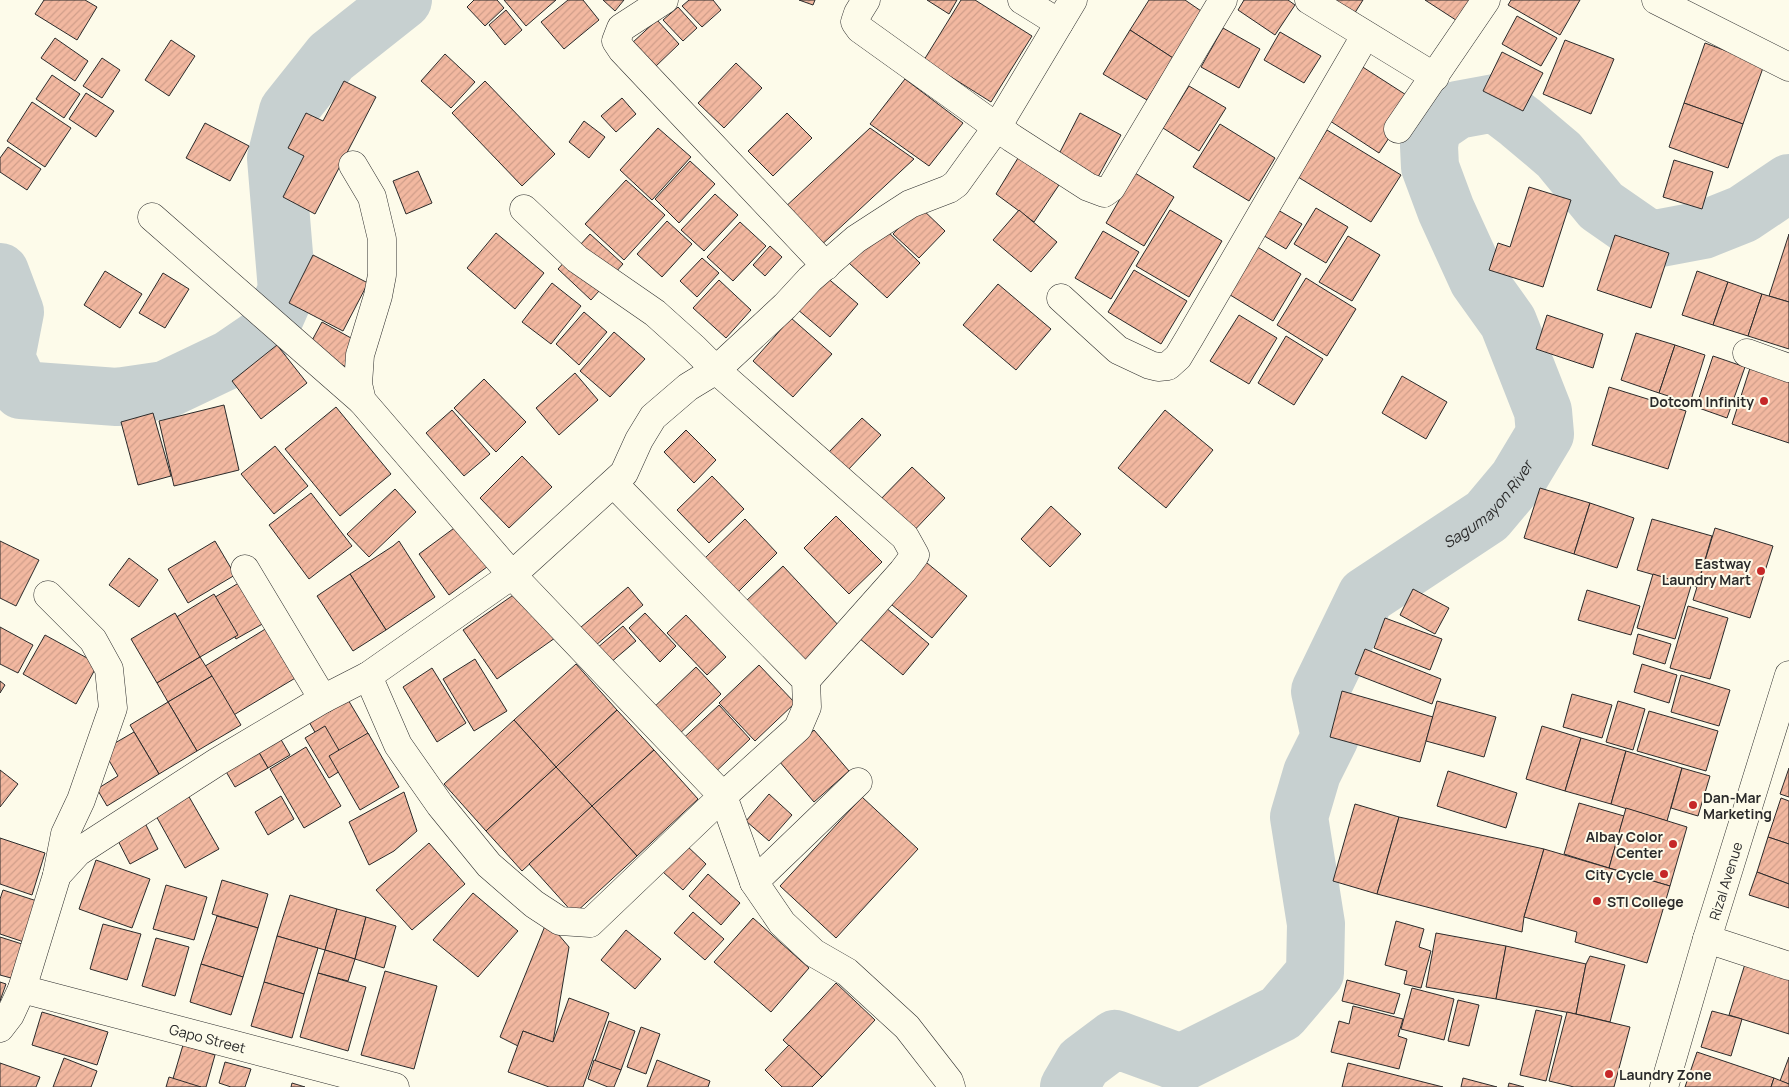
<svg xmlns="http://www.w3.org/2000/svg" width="1789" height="1087" viewBox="0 0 1789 1087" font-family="Manrope,sans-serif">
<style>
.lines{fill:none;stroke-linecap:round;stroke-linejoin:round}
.river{stroke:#c7d0d0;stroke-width:58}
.building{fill:url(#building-hatch);stroke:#2b2b2b}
.minor-casing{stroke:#2b2b2b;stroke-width:29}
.major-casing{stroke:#2b2b2b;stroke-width:29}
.minor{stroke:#fdfbea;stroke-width:28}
.major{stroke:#fdfbea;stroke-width:28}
.poi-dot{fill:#c62828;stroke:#fdfbea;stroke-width:2}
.labels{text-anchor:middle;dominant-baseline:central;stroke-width:4;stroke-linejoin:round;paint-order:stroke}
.poi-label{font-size:14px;font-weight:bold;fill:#2b2b2b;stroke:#fdfbea;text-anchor:end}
.street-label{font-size:14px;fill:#2b2b2b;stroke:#fdfbea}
.water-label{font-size:15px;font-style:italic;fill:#2b2b2b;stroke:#fdfbea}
</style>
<defs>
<pattern id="building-hatch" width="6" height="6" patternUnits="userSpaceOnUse" patternTransform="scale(1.25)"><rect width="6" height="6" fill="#f2b8a0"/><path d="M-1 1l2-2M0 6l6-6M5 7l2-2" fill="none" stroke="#d09e8a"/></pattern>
</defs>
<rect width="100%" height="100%" fill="#fdfbea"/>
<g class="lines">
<g class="river">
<polyline points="0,272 15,312 6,358 21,390 117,397 165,390 230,359 268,333 287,290 276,158 288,111 331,57 403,0"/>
<path id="s1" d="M1069,1087L1083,1063L1115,1039L1181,1063L1281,1013L1315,973L1316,924L1299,817L1312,773L1330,737L1320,691L1366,596L1487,516L1518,479L1545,434L1543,411L1508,322L1478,280L1446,210L1430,167L1429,146L1432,127L1457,110L1495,103L1520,122L1559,155L1601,206L1650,240L1703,230L1743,214L1789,183"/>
</g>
</g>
<g class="building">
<polygon points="44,0 85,0 97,7 77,40 35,14"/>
<polygon points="474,0 497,0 504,8 485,26 467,7"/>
<polygon points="504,0 556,0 526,26"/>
<polygon points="568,0 583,0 599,20 564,49 541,22"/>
<polygon points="603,0 624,0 615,11"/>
<polygon points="689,0 713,0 721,10 702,27 682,6"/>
<polygon points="799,0 815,0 813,5"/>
<polygon points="927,0 957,0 949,14"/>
<polygon points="961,0 975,0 1032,36 991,102 924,60"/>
<polygon points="1149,0 1185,0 1204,13 1173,58 1130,30"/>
<polygon points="1244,0 1288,0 1295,5 1275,35 1238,10"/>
<polygon points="1299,0 1363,0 1344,30"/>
<polygon points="1425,0 1477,0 1462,24"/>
<polygon points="1511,0 1580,0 1560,35 1508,5"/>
<polygon points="678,7 697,28 683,41 663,20"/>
<polygon points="506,10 522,30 505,45 489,25"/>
<polygon points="1517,16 1557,38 1541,66 1502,44"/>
<polygon points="657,20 679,44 655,67 632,43"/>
<polygon points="1223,28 1260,49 1239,88 1201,67"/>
<polygon points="1130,30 1173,58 1147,100 1103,74"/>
<polygon points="1280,32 1321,56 1304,83 1264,60"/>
<polygon points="55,38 88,61 75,81 41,58"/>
<polygon points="171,40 195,56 169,96 145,80"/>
<polygon points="1565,40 1614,59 1591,114 1543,94"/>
<polygon points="1705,43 1764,65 1743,124 1684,103"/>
<polygon points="1502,52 1543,73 1523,111 1483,91"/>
<polygon points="445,54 475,82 451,108 421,81"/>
<polygon points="102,58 120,70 102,98 83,86"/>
<polygon points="736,63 762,88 724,128 698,103"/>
<polygon points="1358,64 1414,100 1379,153 1324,117"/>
<polygon points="52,75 80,94 64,118 36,99"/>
<polygon points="905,79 963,123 929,166 870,124"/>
<polygon points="344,81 376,97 315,214 283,197 304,156 288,148 306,113 323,121"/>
<polygon points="485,81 555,154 522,186 452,113"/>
<polygon points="1189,86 1226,108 1199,151 1163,128"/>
<polygon points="86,93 114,111 96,137 69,119"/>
<polygon points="622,98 636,114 616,132 601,116"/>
<polygon points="32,102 71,128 45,167 7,141"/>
<polygon points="1684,103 1743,124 1728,168 1669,147"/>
<polygon points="787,113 812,138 773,176 748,151"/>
<polygon points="1080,113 1121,135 1098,177 1058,156"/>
<polygon points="584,121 605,137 589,158 569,142"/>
<polygon points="205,123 249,146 230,181 186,158"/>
<polygon points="1220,124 1275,158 1249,201 1193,167"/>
<polygon points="658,128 691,157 652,200 620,170"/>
<polygon points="870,128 914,159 817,249 782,210"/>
<polygon points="1327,130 1401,175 1371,222 1298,177"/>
<polygon points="8,147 41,169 27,190 0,172 0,158"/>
<polygon points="1018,158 1059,185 1034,222 996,194"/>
<polygon points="1674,160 1713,172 1702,209 1663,197"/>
<polygon points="690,161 715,184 679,223 655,199"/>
<polygon points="418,171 432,203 406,214 393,181"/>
<polygon points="1135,173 1174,197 1144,246 1106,223"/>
<polygon points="626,180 665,215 624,260 585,224"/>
<polygon points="1529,187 1571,200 1543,287 1489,270 1498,243 1510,247"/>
<polygon points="715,194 738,215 704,251 681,230"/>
<polygon points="919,206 945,231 919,258 893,234"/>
<polygon points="1271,206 1302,224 1286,249 1256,231"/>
<polygon points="1316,208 1348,227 1326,263 1294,244"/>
<polygon points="1019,210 1057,242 1031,272 993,240"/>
<polygon points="1170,210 1222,241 1189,297 1136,266"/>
<polygon points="667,221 692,244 662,277 637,254"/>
<polygon points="740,222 766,246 733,281 707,257"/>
<polygon points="883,227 920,263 887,298 849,263"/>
<polygon points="1103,231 1139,252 1111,299 1075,278"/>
<polygon points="496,233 544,273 515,309 467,268"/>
<polygon points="590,234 623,264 591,300 558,269"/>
<polygon points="1789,234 1789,302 1769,296"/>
<polygon points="1615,235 1669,253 1651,308 1597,290"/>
<polygon points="1348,236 1380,255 1352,301 1319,282"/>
<polygon points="1251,243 1301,274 1273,321 1222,290"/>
<polygon points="770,246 782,257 765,276 753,265"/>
<polygon points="313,255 368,283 343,331 289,303"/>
<polygon points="702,258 719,273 697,297 680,281"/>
<polygon points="1134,270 1187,301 1161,344 1108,312"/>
<polygon points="105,271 142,294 120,328 84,305"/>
<polygon points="1697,271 1728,282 1713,325 1682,315"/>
<polygon points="163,273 189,289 165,328 139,313"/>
<polygon points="825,276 858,304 830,337 797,309"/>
<polygon points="1306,278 1356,309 1327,356 1277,325"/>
<polygon points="719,280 751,310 726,338 693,308"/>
<polygon points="1728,282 1762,294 1748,336 1713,325"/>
<polygon points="552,283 581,306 551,344 522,322"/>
<polygon points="998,284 1051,329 1016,370 963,325"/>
<polygon points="1762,294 1789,302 1789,349 1748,336"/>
<polygon points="584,312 607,332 579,365 556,344"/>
<polygon points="1239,315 1277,338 1249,384 1210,361"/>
<polygon points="1547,315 1603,334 1593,368 1536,349"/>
<polygon points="791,318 832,354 793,397 753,361"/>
<polygon points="322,322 360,343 346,367 309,346"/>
<polygon points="614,332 645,359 610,397 580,371"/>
<polygon points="1636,333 1675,345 1659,393 1621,380"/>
<polygon points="1286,336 1323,359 1294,405 1258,383"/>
<polygon points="277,345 307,383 261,419 232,381"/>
<polygon points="1675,345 1705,355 1690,403 1659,393"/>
<polygon points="1713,356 1745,367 1727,418 1696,407"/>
<polygon points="1751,365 1789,377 1789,443 1732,424"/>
<polygon points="575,373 598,400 559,435 536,408"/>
<polygon points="1402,376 1447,402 1426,439 1382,413"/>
<polygon points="484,379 526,422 496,452 454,408"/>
<polygon points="1609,387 1686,411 1668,469 1592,445"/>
<polygon points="224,405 239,470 174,486 159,421"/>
<polygon points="336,407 391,474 340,516 285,449"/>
<polygon points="452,410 490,454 464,476 426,433"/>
<polygon points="1165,410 1213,450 1166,508 1118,468"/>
<polygon points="153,413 171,476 138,485 121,422"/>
<polygon points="862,418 881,435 847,471 828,453"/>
<polygon points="686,430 716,460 694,483 664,452"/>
<polygon points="275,446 308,486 274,514 241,474"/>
<polygon points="522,456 552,487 509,528 480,498"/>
<polygon points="912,467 945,498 908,537 875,505"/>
<polygon points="712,476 744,509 709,543 677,510"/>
<polygon points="1540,488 1590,503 1574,554 1524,538"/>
<polygon points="395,489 416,512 369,557 347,534"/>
<polygon points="311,493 352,546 309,579 269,525"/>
<polygon points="1590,503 1634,518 1617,568 1574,554"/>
<polygon points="1051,506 1081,534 1050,567 1021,539"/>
<polygon points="836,516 882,562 849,594 804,548"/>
<polygon points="745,519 777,553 738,592 705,558"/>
<polygon points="1652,519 1712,536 1697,587 1637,570"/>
<polygon points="461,523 491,564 449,595 419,554"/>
<polygon points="1715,528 1773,546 1750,618 1693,600"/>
<polygon points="0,541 39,560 16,606 0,598"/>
<polygon points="215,541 235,575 188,603 168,569"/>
<polygon points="399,541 435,597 386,630 350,574 393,546"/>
<polygon points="129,558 158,580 139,607 109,585"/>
<polygon points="921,558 967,596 932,638 886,600"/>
<polygon points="783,566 841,628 803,664 745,602"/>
<polygon points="350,574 386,630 353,651 317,596"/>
<polygon points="1653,574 1691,586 1675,639 1637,628"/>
<polygon points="242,581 266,622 236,639 212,599"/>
<polygon points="628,587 643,605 589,651 574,633"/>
<polygon points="522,589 555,638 497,679 463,630"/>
<polygon points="1413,589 1449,608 1435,634 1400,615"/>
<polygon points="1587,590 1640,606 1631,635 1578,620"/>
<polygon points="214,594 238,635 188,664 165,624"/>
<polygon points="1688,606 1728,618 1710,679 1670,668"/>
<polygon points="885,607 929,644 903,675 859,638"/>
<polygon points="175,613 200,657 157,683 131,639"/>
<polygon points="645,613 676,646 660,662 629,628"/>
<polygon points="686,615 726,657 707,675 667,633"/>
<polygon points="1385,618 1442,639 1430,670 1374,648"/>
<polygon points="623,626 636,641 610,663 597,648"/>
<polygon points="0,627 33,645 18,673 0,664"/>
<polygon points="267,628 297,677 217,725 189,676"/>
<polygon points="1638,634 1671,644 1665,664 1633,654"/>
<polygon points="45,635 98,664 76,704 23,674"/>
<polygon points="1365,649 1441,679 1432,704 1355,674"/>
<polygon points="200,657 212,676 168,702 157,683"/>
<polygon points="475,659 507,711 474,731 443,679"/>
<polygon points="576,664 617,710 556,767 514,720"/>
<polygon points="1642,664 1677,675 1669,703 1634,692"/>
<polygon points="759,665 795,703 755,741 719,703"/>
<polygon points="696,667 721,694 674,739 649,712"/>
<polygon points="432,668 466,723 437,742 403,687"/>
<polygon points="1681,675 1730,690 1719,726 1671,712"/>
<polygon points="212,676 241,725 197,751 168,702"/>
<polygon points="0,681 5,685 0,693"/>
<polygon points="1342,691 1433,717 1420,762 1330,737"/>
<polygon points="344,693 369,735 330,758 305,715"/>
<polygon points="1572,694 1612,705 1602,738 1563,727"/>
<polygon points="1437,701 1496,717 1484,757 1426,741"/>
<polygon points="1618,701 1645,709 1633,750 1606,742"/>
<polygon points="168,702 197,751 159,774 130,725"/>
<polygon points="719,705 750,739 708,779 676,745"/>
<polygon points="617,710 654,750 592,806 556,767"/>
<polygon points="1649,711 1718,731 1706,771 1637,751"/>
<polygon points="514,720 556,767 486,831 444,784"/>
<polygon points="325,726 348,766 329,778 305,738"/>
<polygon points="1542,726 1581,738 1565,791 1526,779"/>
<polygon points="814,730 849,771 814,802 779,761"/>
<polygon points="276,731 290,755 268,768 254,744"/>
<polygon points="134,732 159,774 107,806 97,789 118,776 103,750"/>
<polygon points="368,733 399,787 360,810 329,756"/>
<polygon points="1581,738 1626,751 1611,804 1565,791"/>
<polygon points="254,744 268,768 235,787 221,763"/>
<polygon points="306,747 341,806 304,828 270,769"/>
<polygon points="654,750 698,799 637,856 592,806"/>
<polygon points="1626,751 1682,768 1667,821 1611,804"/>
<polygon points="556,767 592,806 522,871 486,831"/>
<polygon points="1682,768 1710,776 1698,816 1671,808"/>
<polygon points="1789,768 1789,797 1780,794"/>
<polygon points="0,770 18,784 0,807"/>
<polygon points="1448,771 1517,793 1506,828 1437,806"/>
<polygon points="404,792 417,831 394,851 369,865 349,822"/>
<polygon points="769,794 792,815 769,841 746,821"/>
<polygon points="188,795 219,849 185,868 155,814"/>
<polygon points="281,796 294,819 268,835 255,812"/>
<polygon points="862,797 918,849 836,938 780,886"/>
<polygon points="1781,798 1789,801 1789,844 1768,837"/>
<polygon points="1579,803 1624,816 1609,868 1564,854"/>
<polygon points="1355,804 1399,817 1377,894 1333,881"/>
<polygon points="592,806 637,856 574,914 529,864"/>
<polygon points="1626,808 1687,827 1670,886 1609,868"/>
<polygon points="1399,817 1544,849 1524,917 1522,932 1377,894"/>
<polygon points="143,819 158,849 130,864 114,833"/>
<polygon points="1768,837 1789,844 1789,884 1757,872"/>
<polygon points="0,838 45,853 32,895 0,884"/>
<polygon points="429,843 465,884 412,930 376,890"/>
<polygon points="686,845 706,864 683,890 663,872"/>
<polygon points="1544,849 1670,886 1647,963 1575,942 1577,932 1524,917"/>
<polygon points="96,860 150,879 132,928 79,909"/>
<polygon points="1757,872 1789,884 1789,908 1749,895"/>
<polygon points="708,874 740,903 721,925 689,896"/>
<polygon points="222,880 268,894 258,928 212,914"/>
<polygon points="166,885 207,897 194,940 153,929"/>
<polygon points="3,890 40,902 27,943 0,934 0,899"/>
<polygon points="473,893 518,931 478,977 433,940"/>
<polygon points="290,895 337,909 325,950 277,936"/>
<polygon points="337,909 366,917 355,959 325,950"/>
<polygon points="693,912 724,939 705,960 674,933"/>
<polygon points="217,916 258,928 243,977 201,964"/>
<polygon points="366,917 396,926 384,968 355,959"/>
<polygon points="753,918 809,968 771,1012 714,962"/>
<polygon points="547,921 569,947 553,1042 523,1031 518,1046 500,1037"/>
<polygon points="1396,921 1424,929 1419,947 1431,951 1421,988 1404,984 1407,971 1385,965"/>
<polygon points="103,924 141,934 127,980 90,969"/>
<polygon points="626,930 661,959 635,989 601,960"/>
<polygon points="1436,933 1506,946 1496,999 1426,987"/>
<polygon points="277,936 318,948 304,994 264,982"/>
<polygon points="0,937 22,944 11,978 0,975"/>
<polygon points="156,938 189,947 175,996 142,986"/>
<polygon points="1506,946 1586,964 1576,1014 1496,999"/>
<polygon points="325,950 355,959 348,981 318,973"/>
<polygon points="1590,956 1625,965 1610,1022 1576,1014 1586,964"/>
<polygon points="201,964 243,977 231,1015 190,1002"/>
<polygon points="1745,964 1789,978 1789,1034 1729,1015"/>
<polygon points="385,971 437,986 414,1069 361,1055"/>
<polygon points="318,973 366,987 348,1051 300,1037"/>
<polygon points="1347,980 1400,994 1394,1014 1342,1001"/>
<polygon points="0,982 6,984 0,1001"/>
<polygon points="264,982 304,994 292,1038 251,1026"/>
<polygon points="836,983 875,1020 822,1077 783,1040"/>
<polygon points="1412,988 1454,999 1444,1040 1401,1029"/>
<polygon points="569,998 609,1013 583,1087 549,1087 508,1072 523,1031 553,1042"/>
<polygon points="1458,1000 1479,1005 1469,1046 1448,1041"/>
<polygon points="1353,1006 1403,1019 1398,1036 1407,1039 1399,1069 1331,1052 1339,1021 1349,1024"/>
<polygon points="1536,1010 1562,1016 1546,1081 1520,1075"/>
<polygon points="1712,1011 1742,1019 1731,1056 1701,1047"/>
<polygon points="42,1012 108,1032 97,1065 32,1045"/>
<polygon points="1567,1012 1630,1027 1614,1087 1574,1087 1549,1081"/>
<polygon points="609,1021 635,1031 621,1070 595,1061"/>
<polygon points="641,1027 660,1034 646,1074 627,1067"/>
<polygon points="183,1045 215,1055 206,1087 189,1087 172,1082"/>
<polygon points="789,1045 822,1077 812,1087 782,1087 765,1070"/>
<polygon points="1697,1052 1774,1078 1771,1087 1685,1087"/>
<polygon points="1789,1057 1789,1084 1780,1081"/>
<polygon points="64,1058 97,1071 91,1087 53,1087"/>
<polygon points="594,1060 621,1070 614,1087 608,1087 588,1079"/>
<polygon points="657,1060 710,1081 708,1087 647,1087"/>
<polygon points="225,1062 251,1069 245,1087 231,1087 219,1083"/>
<polygon points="0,1063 40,1077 36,1087 0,1087"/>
<polygon points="1348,1063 1443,1087 1342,1087"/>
<polygon points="169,1077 201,1087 166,1087"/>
<polygon points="1463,1078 1497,1087 1461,1087"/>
<polygon points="1774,1078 1789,1084 1789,1087 1771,1087"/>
<polygon points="292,1083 305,1087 291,1087"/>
<polygon points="1509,1083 1524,1087 1508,1087"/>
</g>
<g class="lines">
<g class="minor-casing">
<g id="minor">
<polyline points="664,0 621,28 616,41 622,50 826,266"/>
<polyline points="866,0 858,13 855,22 860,29 1012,138 1088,187 1104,193 1111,188 1223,0"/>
<polyline points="1022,0 1059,23"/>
<polyline points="1309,0 1435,77"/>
<polyline points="1656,0 1789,67"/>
<polyline points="1398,129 1486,0"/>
<polyline points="353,165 372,197 382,239 382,275 378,296 360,355 358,384 362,401 512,575 723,796 590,923 560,921 534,904 489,865 440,805 398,745 368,676"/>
<polyline points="524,209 577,259 655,313 694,348 716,370 905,537 915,555 903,571 806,680"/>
<polyline points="152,217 362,401"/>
<polyline points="1061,298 1118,350 1150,365 1158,367 1168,366 1178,357 1190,337 1365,36"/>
<polyline points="1747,353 1789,368"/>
<polyline points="614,484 806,680 807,707 798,728 723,796 754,882 782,923 814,953 847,972 907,1027 949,1081 951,1087"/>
<polyline points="245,569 323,699"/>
<polyline points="48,595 93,640 109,669 113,708 81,800 65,834 57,875"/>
<polyline points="754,882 858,782"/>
<polyline points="1707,939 1789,966"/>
<path id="s2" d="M22,989L395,1087"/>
<polyline points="0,1028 10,1015 22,989 57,875 78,852 217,762 323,699 368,676 512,575 624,473 639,440 653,417 688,387 716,370 785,306 810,279 856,239 910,204 949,189 956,184 997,127 1073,0"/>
</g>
</g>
<g class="major-casing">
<g id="major">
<path id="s3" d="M1664,1087L1707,939L1789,675"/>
</g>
</g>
<use href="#minor" class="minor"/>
<use href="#major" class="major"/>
</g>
<g class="poi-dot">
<circle cx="1764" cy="401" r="5"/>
<circle cx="1761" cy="571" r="5"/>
<circle cx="1693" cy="805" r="5"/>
<circle cx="1673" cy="844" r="5"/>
<circle cx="1664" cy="874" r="5"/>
<circle cx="1597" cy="901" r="5"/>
<circle cx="1609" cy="1074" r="5"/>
</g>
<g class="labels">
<g class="poi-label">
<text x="1754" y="401">Dotcom Infinity</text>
<text x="1751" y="563">Eastway<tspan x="1751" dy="16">Laundry Mart</tspan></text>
<text x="1703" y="797" text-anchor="start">Dan-Mar<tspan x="1703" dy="16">Marketing</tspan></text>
<text x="1663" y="836">Albay Color<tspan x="1663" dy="16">Center</tspan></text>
<text x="1654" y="874">City Cycle</text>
<text x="1607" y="901" text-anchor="start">STI College</text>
<text x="1619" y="1074" text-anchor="start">Laundry Zone</text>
</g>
<g class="street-label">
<text stroke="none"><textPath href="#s3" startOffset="215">Rizal Avenue</textPath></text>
<text stroke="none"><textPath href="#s2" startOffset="192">Gapo Street</textPath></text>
</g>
<g class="water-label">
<text stroke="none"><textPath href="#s1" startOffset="852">Sagumayon River</textPath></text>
</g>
</g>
</svg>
